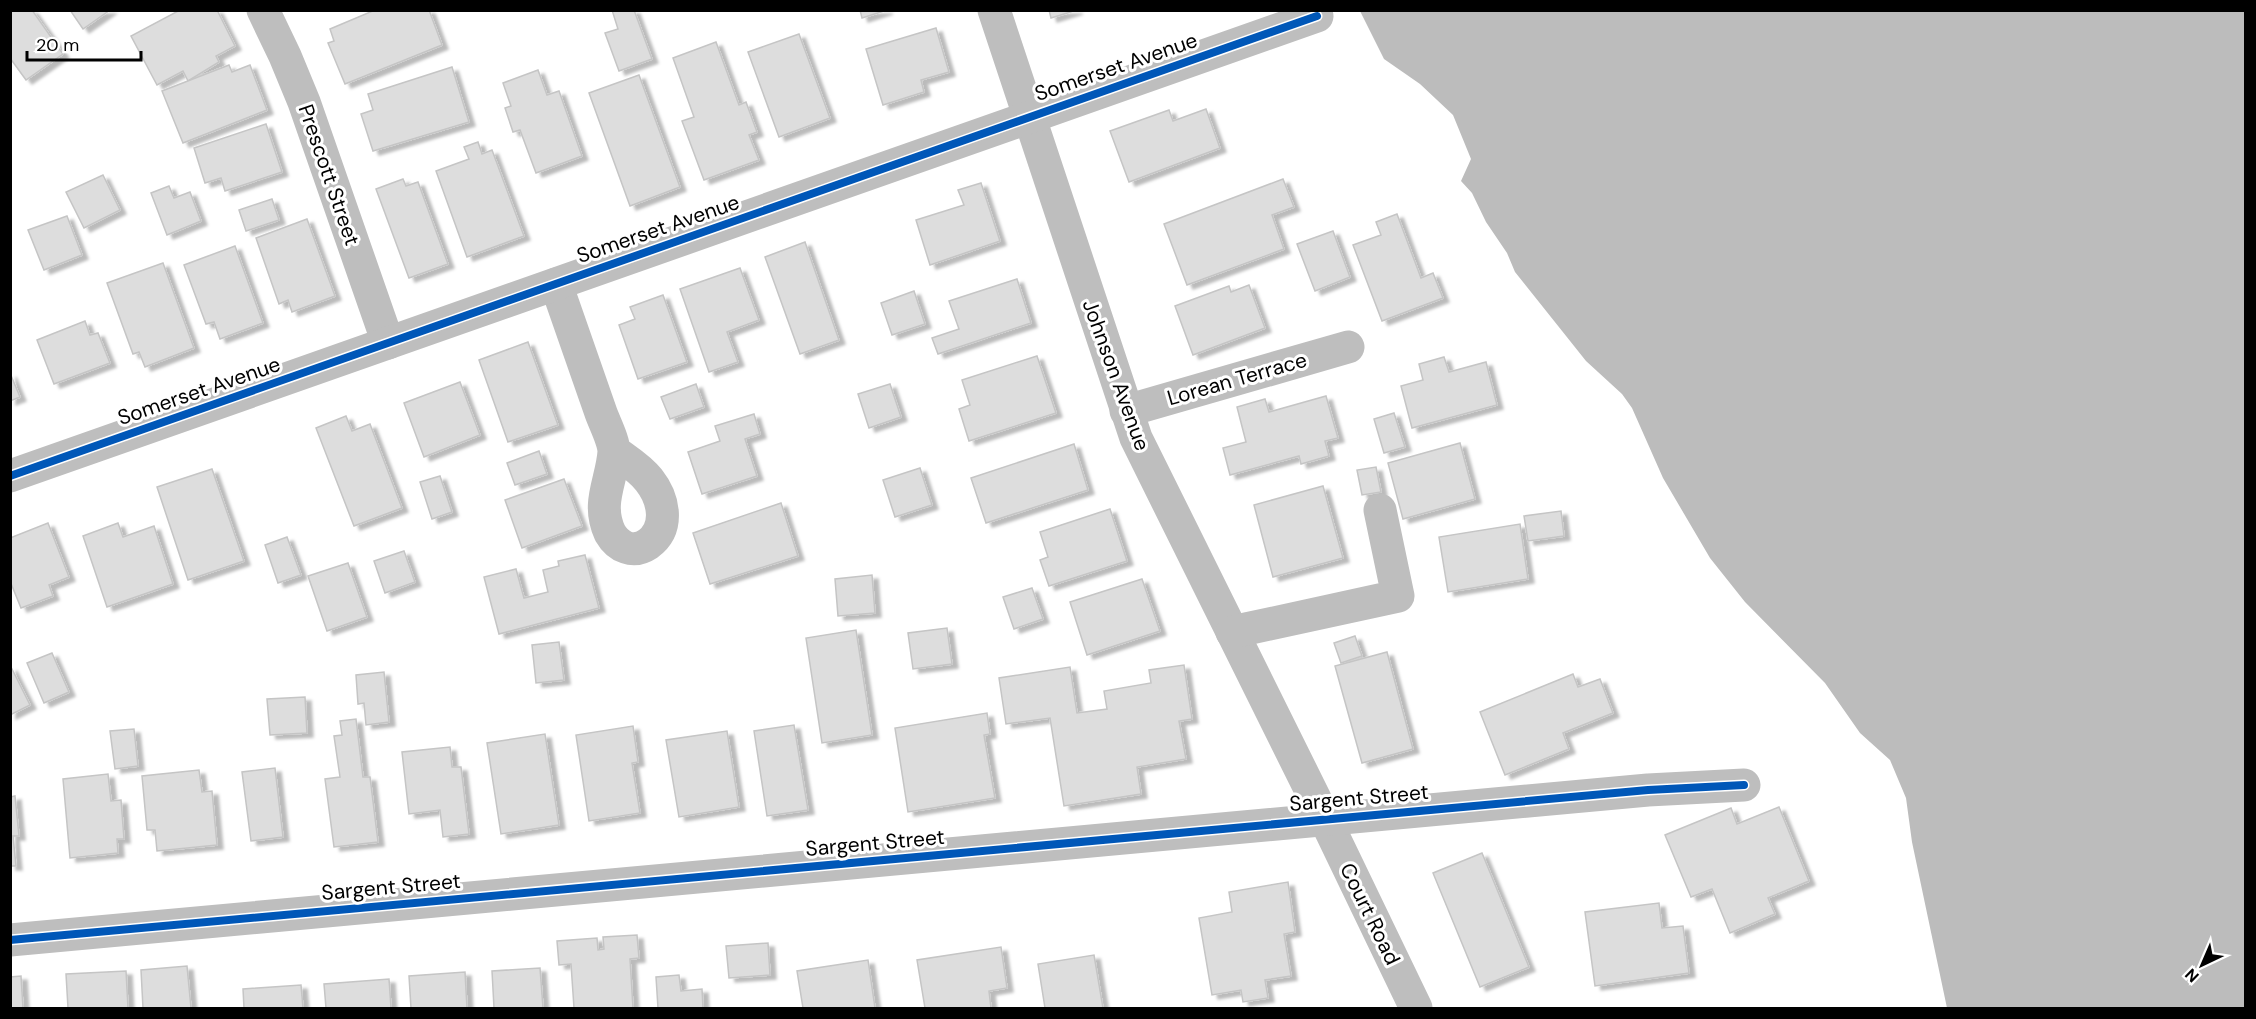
<svg xmlns="http://www.w3.org/2000/svg" width="2256" height="1019" viewBox="0 0 2256 1019" font-family="'DM Sans',sans-serif">
<style>
.water{fill:#bcbcbc}
.building{fill:#ddd;stroke:#c5c5c5;stroke-width:1.5;filter:url(#shadow)}
.lines{fill:none;stroke-linecap:round;stroke-linejoin:round}
.minor{stroke:#bebebe;stroke-width:33}
.cycleway-casing{stroke:#fff;stroke-width:11}
.cycleway{stroke:#0057b8;stroke-width:8}
.labels{text-anchor:middle;dominant-baseline:central;stroke-width:6;stroke-linejoin:round;paint-order:stroke}
.street-label{font-size:21px;fill:#000;stroke:#fff}
</style>
<defs>
<filter id="shadow"><feDropShadow dx="6" dy="4" stdDeviation="1.5" flood-color="#0004"/></filter>
</defs>
<rect width="100%" height="100%" fill="#fff"/>
<polygon class="water" points="1360,11 2245,11 2245,1008 1947,1008 1912,842 1906,798 1890,760 1860,733 1825,683 1745,602 1710,558 1663,478 1632,408 1622,394 1586,361 1515,272 1507,253 1486,222 1472,193 1461,181 1471,159 1453,115 1420,84 1384,59"/>
<g class="building">
<polygon points="10,10 32,10 63,54 26,80 10,58"/>
<polygon points="70,10 110,10 83,29"/>
<polygon points="180,10 217,10 235,46 216,56 219,62 188,81 183,71 157,85 131,36"/>
<polygon points="375,10 429,10 442,45 345,84 328,43 334,41 330,29"/>
<polygon points="612,10 634,10 652,59 619,71 605,33 618,29"/>
<polygon points="860,10 887,10 862,18"/>
<polygon points="1049,10 1077,10 1051,18"/>
<polygon points="936,28 949,72 921,80 924,92 883,105 866,49"/>
<polygon points="799,34 830,118 779,137 748,52"/>
<polygon points="716,42 739,105 746,102 757,132 749,135 759,160 704,180 682,121 694,117 673,58"/>
<polygon points="229,65 232,72 250,65 267,110 183,143 162,91"/>
<polygon points="452,67 469,122 373,151 361,114 373,110 368,94"/>
<polygon points="538,70 547,95 559,91 582,156 536,173 520,130 513,132 505,108 511,106 503,83"/>
<polygon points="639,75 680,187 630,206 589,93"/>
<polygon points="1206,109 1220,148 1129,182 1110,131 1169,110 1173,121"/>
<polygon points="266,124 282,172 225,191 221,178 205,183 194,148"/>
<polygon points="478,142 482,154 492,150 524,236 467,257 436,171 469,159 464,147"/>
<polygon points="103,175 120,210 84,228 66,192"/>
<polygon points="403,179 406,186 418,182 448,264 409,278 376,189"/>
<polygon points="1283,179 1294,207 1272,215 1284,249 1187,285 1164,224"/>
<polygon points="981,183 1000,241 930,265 916,220 964,205 958,190"/>
<polygon points="169,186 174,198 190,192 201,221 167,235 151,193"/>
<polygon points="272,199 279,220 246,231 239,210"/>
<polygon points="1397,214 1421,278 1433,273 1443,298 1382,321 1353,245 1381,235 1376,222"/>
<polygon points="67,216 82,255 44,270 28,230"/>
<polygon points="307,219 335,296 292,312 288,300 279,304 256,238"/>
<polygon points="1333,231 1350,277 1315,291 1297,244"/>
<polygon points="805,242 839,340 800,354 765,257"/>
<polygon points="235,246 263,323 220,339 214,322 206,324 184,265"/>
<polygon points="163,263 194,348 145,367 139,352 133,354 107,283"/>
<polygon points="740,268 759,320 727,332 738,362 709,372 680,289"/>
<polygon points="1017,279 1031,323 938,354 932,338 959,329 949,301"/>
<polygon points="1249,285 1265,328 1193,355 1175,306 1229,286 1231,292"/>
<polygon points="914,291 925,324 892,335 881,303"/>
<polygon points="663,295 687,362 638,379 619,325 635,319 630,307"/>
<polygon points="85,321 90,335 98,333 110,363 54,384 37,340"/>
<polygon points="528,342 558,425 508,442 479,360"/>
<polygon points="1037,356 1056,413 969,441 959,409 970,405 962,380"/>
<polygon points="1444,357 1449,372 1486,362 1497,405 1412,428 1401,386 1423,380 1419,364"/>
<polygon points="10,373 20,397 10,401"/>
<polygon points="460,382 480,435 424,457 404,403"/>
<polygon points="696,384 704,407 670,419 661,397"/>
<polygon points="890,384 901,417 869,428 858,394"/>
<polygon points="1326,396 1338,438 1325,441 1329,456 1301,464 1299,456 1230,475 1223,448 1246,442 1237,407 1265,399 1269,412"/>
<polygon points="1394,413 1405,447 1384,453 1374,419"/>
<polygon points="754,414 760,434 745,439 757,476 702,494 688,452 720,441 715,426"/>
<polygon points="346,416 352,431 370,424 402,508 354,526 316,428"/>
<polygon points="1460,443 1475,499 1403,519 1388,463"/>
<polygon points="1074,444 1088,490 986,523 971,478"/>
<polygon points="539,451 547,474 515,485 507,463"/>
<polygon points="1376,467 1381,492 1362,495 1357,470"/>
<polygon points="920,468 932,505 895,517 883,480"/>
<polygon points="212,469 244,561 188,580 157,487"/>
<polygon points="440,476 452,512 432,519 420,482"/>
<polygon points="564,479 582,526 522,548 505,500"/>
<polygon points="1323,486 1343,558 1273,577 1254,505"/>
<polygon points="781,503 798,556 710,584 693,533"/>
<polygon points="1110,509 1127,561 1049,586 1040,560 1048,557 1040,532"/>
<polygon points="1561,511 1564,536 1528,541 1524,516"/>
<polygon points="48,523 69,577 49,585 53,596 21,608 10,581 10,538"/>
<polygon points="118,523 123,537 154,526 173,584 107,607 83,536"/>
<polygon points="1520,524 1528,579 1448,592 1439,537"/>
<polygon points="287,537 301,575 278,583 265,545"/>
<polygon points="404,551 415,582 385,593 374,561"/>
<polygon points="585,555 599,608 499,634 484,577 516,569 524,598 548,592 543,570 559,566 558,561"/>
<polygon points="348,563 367,617 327,631 308,576"/>
<polygon points="872,575 875,613 838,616 835,579"/>
<polygon points="1142,579 1160,631 1087,655 1070,602"/>
<polygon points="1032,588 1043,619 1014,629 1003,597"/>
<polygon points="947,628 952,664 913,669 908,633"/>
<polygon points="856,630 872,735 822,743 806,638"/>
<polygon points="1355,636 1362,656 1341,663 1334,643"/>
<polygon points="559,642 564,680 536,683 532,645"/>
<polygon points="1387,652 1413,749 1362,763 1335,666"/>
<polygon points="52,653 69,692 44,703 27,663"/>
<polygon points="1184,665 1192,719 1179,721 1186,759 1137,767 1141,794 1064,806 1050,718 1006,724 999,678 1070,667 1077,713 1107,709 1104,691 1151,683 1149,670"/>
<polygon points="11,667 30,705 10,715 10,668"/>
<polygon points="384,672 389,722 366,725 364,703 358,704 356,675"/>
<polygon points="1573,674 1578,687 1600,679 1613,713 1563,733 1569,749 1505,775 1480,712"/>
<polygon points="305,697 307,733 270,735 267,699"/>
<polygon points="987,713 990,734 984,735 995,798 908,812 895,728"/>
<polygon points="356,719 363,777 370,777 378,842 334,847 325,779 340,777 334,736 342,735 340,721"/>
<polygon points="794,725 808,810 767,816 754,731"/>
<polygon points="633,726 638,762 632,763 640,813 589,821 576,735"/>
<polygon points="134,729 138,766 115,769 110,731"/>
<polygon points="727,731 739,807 679,817 666,740"/>
<polygon points="545,734 559,825 501,834 487,743"/>
<polygon points="450,747 452,767 461,767 469,834 443,837 440,810 409,814 402,752"/>
<polygon points="275,768 283,837 251,841 242,772"/>
<polygon points="199,770 202,792 212,791 217,845 157,851 155,830 147,830 142,776"/>
<polygon points="108,774 111,801 121,800 124,839 117,839 118,853 70,858 63,779"/>
<polygon points="15,796 19,836 13,836 16,866 10,866 10,797"/>
<polygon points="1779,807 1809,881 1768,898 1775,914 1730,933 1712,889 1691,897 1665,835 1731,808 1737,824"/>
<polygon points="1482,853 1529,967 1480,987 1433,873"/>
<polygon points="1288,882 1295,932 1284,934 1291,976 1265,980 1268,998 1243,1002 1241,990 1212,995 1199,918 1232,912 1229,892"/>
<polygon points="1659,903 1662,928 1683,926 1689,973 1595,986 1585,912"/>
<polygon points="637,935 639,958 630,959 633,1008 574,1008 571,964 559,965 557,941 597,938 598,950 604,949 603,937"/>
<polygon points="768,943 770,975 729,978 726,946"/>
<polygon points="1001,947 1007,988 989,991 991,1008 925,1008 917,960"/>
<polygon points="1094,955 1103,1008 1045,1008 1038,964"/>
<polygon points="868,960 875,1008 803,1008 797,971"/>
<polygon points="187,966 191,1008 143,1008 141,970"/>
<polygon points="540,968 543,1008 494,1008 492,971"/>
<polygon points="126,971 128,1008 68,1008 66,974"/>
<polygon points="465,972 467,1008 411,1008 409,976"/>
<polygon points="679,975 681,991 702,989 703,1008 658,1008 656,977"/>
<polygon points="21,976 23,1008 10,1008 10,977"/>
<polygon points="389,979 391,1008 326,1008 324,984"/>
<polygon points="301,985 303,1008 244,1008 243,989"/>
</g>
<g class="lines">
<g class="minor">
<polyline points="263,10 285,56 304,102 388,343"/>
<polyline points="994,10 1136,438 1325,819 1416,1008"/>
<path d="M556,284C571,327 586,370 601,413C605,424 614,441 614,452C612,481 596,503 610,533C618,547 633,554 648,544C670,528 664,499 649,480C640,468 626,460 614,451"/>
<polyline points="1126,411 1348,347"/>
<polyline points="10,476 1317,16"/>
<polyline points="1232,632 1398,596 1380,510"/>
<polyline points="10,940 1648,790 1744,785"/>
</g>
<g class="cycleway-casing">
<g id="cycleway">
<polyline points="10,476 1317,16"/>
<polyline points="10,940 1648,790 1744,785"/>
</g>
</g>
<use href="#cycleway" class="cycleway"/>
</g>
<g class="labels">
<g class="street-label">
<text transform="translate(1116 67) rotate(-19)">Somerset Avenue</text>
<text transform="translate(329 175) rotate(71)">Prescott Street</text>
<text transform="translate(658 229) rotate(-19)">Somerset Avenue</text>
<text transform="translate(1116 375) rotate(70)">Johnson Avenue</text>
<text transform="translate(1237 379) rotate(-16)">Lorean Terrace</text>
<text transform="translate(199 391) rotate(-19)">Somerset Avenue</text>
<text transform="translate(1359 798) rotate(-5)">Sargent Street</text>
<text transform="translate(875 843) rotate(-5)">Sargent Street</text>
<text transform="translate(391 887) rotate(-5)">Sargent Street</text>
<text transform="translate(1370 914) rotate(64)">Court Road</text>
</g>
</g>
<rect width="2256" height="1019" fill="none" stroke="#000000" stroke-width="24"/>
<g transform="translate(2202 965) rotate(224)" stroke="#ffffff" stroke-width="4.5" paint-order="stroke">
<path d="M0-4.5L10 22L0 15L-10 22Z" fill="#000000"/>
<text y="-9" font-size="16" font-weight="bold" text-anchor="middle" fill="#000000">N</text>
</g>
<path d="M27 51v9h114v-9" fill="none" stroke="#000000" stroke-width="3"/>
<text x="36" y="51" font-size="18" fill="#000000" stroke="#ffffff" stroke-width="4.5" paint-order="stroke">20 m</text>
</svg>
